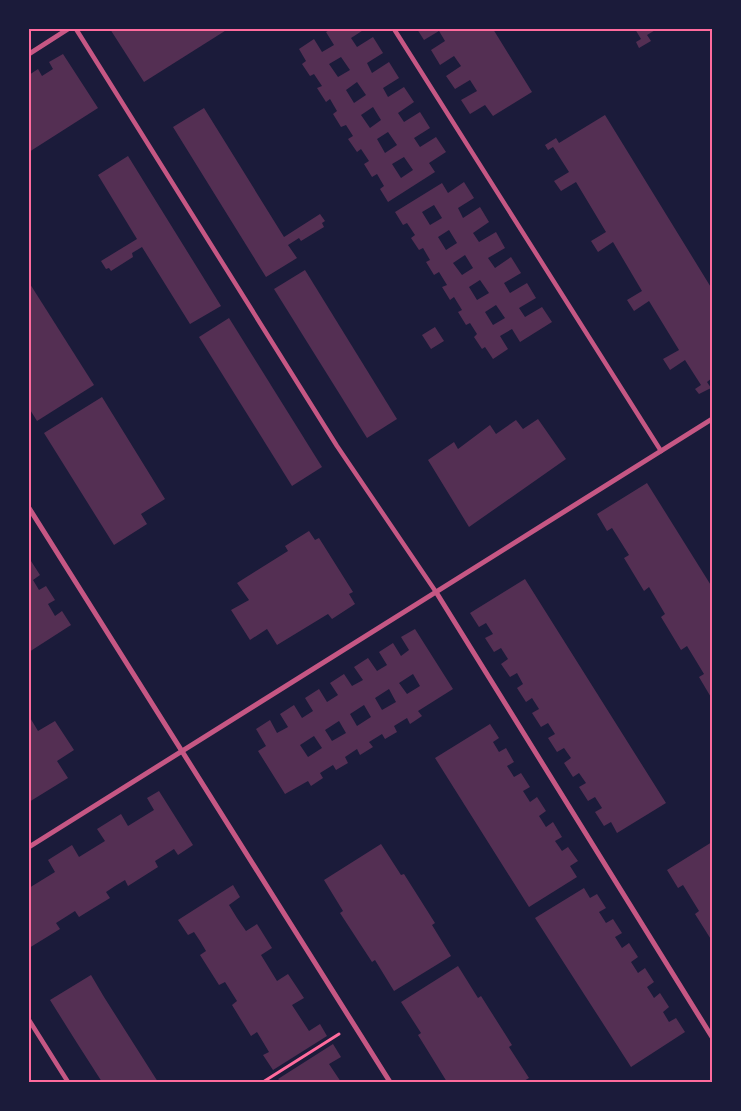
<svg xmlns="http://www.w3.org/2000/svg" width="741" height="1111" viewBox="0 0 741 1111" font-family="Karla,sans-serif">
<style>
.building{fill:#542f53;fill-rule:evenodd}
.lines{fill:none;stroke-linecap:round;stroke-linejoin:round}
.path{stroke:#ff6b9d;stroke-width:3}
.pedestrian{stroke:#c65784;stroke-width:4.5}
.minor{stroke:#c65784;stroke-width:5}
.neatline{fill:none;stroke:#ff6b9d;stroke-width:2}
</style>
<rect width="100%" height="100%" fill="#1b1b3a"/>
<g class="building">
<polygon points="110,29 228,29 144,82"/>
<path d="M331,29H365L351,38L357,47L373,37L383,53L367,63L372,73L389,62L399,78L383,88L388,97L404,87L414,102L398,113L404,122L420,112L430,128L414,138L420,147L436,137L446,152L429,163L435,172L388,202L380,189L384,186L377,174L372,177L364,164L369,161L361,149L357,152L348,139L353,136L346,125L341,127L333,114L337,111L330,99L326,102L317,88L322,86L314,74L310,76L302,64L306,61L299,49L314,39L322,52L334,45L326,32ZM341,57L350,70L338,77L329,64ZM357,82L366,95L354,103L346,90ZM373,107L381,120L370,128L361,115ZM388,132L397,145L385,153L377,139ZM404,157L413,170L401,178L392,164Z"/>
<polygon points="417,29 493,29 532,92 493,116 485,105 470,114 461,100 477,91 470,80 455,89 446,76 461,66 454,56 440,65 431,50 445,41 439,31 424,40"/>
<polygon points="635,29 657,29 647,35 651,41 639,48 636,42 641,39"/>
<polygon points="63,54 98,108 29,152 29,75 38,69 42,76 53,69 49,62"/>
<polygon points="204,108 284,237 320,214 325,221 322,223 324,227 301,241 299,238 288,245 297,258 266,277 173,127"/>
<polygon points="605,115 712,289 712,378 707,382 711,388 699,394 695,389 701,385 685,360 670,370 663,359 679,350 649,301 634,311 627,300 642,291 613,242 598,252 591,241 606,232 576,182 561,191 554,181 569,172 553,147 548,150 545,145 556,138 559,143"/>
<polygon points="128,156 221,306 190,324 142,247 132,253 133,257 111,271 109,268 106,269 101,261 137,239 98,175"/>
<path d="M464,182L474,198L458,208L463,218L480,207L489,222L473,233L479,242L496,232L505,248L488,258L495,268L511,257L521,273L504,283L510,293L527,283L536,298L519,308L525,317L542,307L552,322L520,342L512,329L500,336L508,349L493,359L485,347L482,349L474,337L477,334L470,323L466,325L458,312L462,310L454,297L450,300L442,287L447,285L439,272L434,275L426,262L430,260L423,248L419,250L411,238L415,235L407,223L403,225L395,212L442,183L448,193ZM434,205L442,218L430,225L422,212ZM449,230L457,243L446,250L438,237ZM465,255L473,268L462,275L453,263ZM480,280L489,293L477,300L469,287ZM496,305L505,318L493,325L485,312Z"/>
<polygon points="305,270 397,419 367,438 274,289"/>
<polygon points="30,284 94,385 37,421 29,408 29,285"/>
<polygon points="229,318 322,467 292,486 199,337"/>
<polygon points="435,327 444,341 431,349 422,335"/>
<polygon points="102,397 165,499 141,514 147,524 114,545 44,433"/>
<polygon points="538,419 566,459 469,527 428,460 454,442 458,449 490,425 496,434 516,420 523,429"/>
<polygon points="647,483 712,587 712,699 699,677 704,674 687,646 681,650 661,617 665,614 649,587 644,591 624,558 629,555 612,528 607,531 597,514"/>
<polygon points="309,531 315,540 319,538 353,592 349,594 355,604 332,619 328,614 277,645 267,629 250,640 231,610 249,600 237,583 288,551 285,546"/>
<polygon points="31,561 40,575 33,580 39,590 46,586 55,600 48,604 55,616 62,611 71,625 29,652 29,562"/>
<polygon points="525,579 666,803 617,833 611,822 604,826 595,812 602,808 595,797 588,801 579,787 586,783 579,773 573,777 564,763 571,758 564,748 557,752 548,738 555,734 548,723 541,727 532,713 539,709 532,698 526,702 517,688 523,684 517,673 510,677 501,664 508,659 501,648 494,652 485,638 493,634 486,623 479,627 470,613"/>
<path d="M415,629L453,689L418,711L422,716L410,724L407,718L394,726L397,732L385,739L382,734L369,742L373,747L360,755L357,749L345,757L348,763L336,770L333,765L320,773L323,778L311,786L308,781L285,794L258,751L266,746L256,729L270,720L277,733L288,727L280,714L294,705L302,718L313,711L305,698L319,689L327,702L338,695L330,683L344,674L352,686L363,680L354,667L368,658L377,671L387,665L379,652L393,643L401,656L409,650L401,637ZM413,674L420,686L407,694L399,683ZM389,689L396,702L382,710L375,698ZM364,705L371,717L357,726L350,714ZM339,721L346,733L332,741L325,730ZM314,736L322,748L308,757L300,745Z"/>
<polygon points="29,716 38,731 55,721 74,750 57,761 68,778 29,802"/>
<polygon points="490,724 499,738 493,742 499,752 506,748 514,762 507,766 514,777 521,773 530,787 523,791 530,802 537,797 546,811 539,816 546,827 553,822 562,837 555,841 562,851 568,847 578,861 570,866 577,877 529,907 435,758"/>
<polygon points="159,791 193,845 178,855 174,849 155,861 158,867 128,886 125,880 115,886 106,892 110,898 79,917 75,911 56,923 60,929 29,948 29,888 55,872 48,860 72,845 79,857 105,841 97,829 121,814 128,826 154,810 147,798"/>
<polygon points="712,842 712,941 695,914 699,911 683,885 678,888 667,870"/>
<polygon points="381,844 401,875 404,874 435,923 432,925 451,956 394,991 375,960 372,962 340,913 343,911 324,880"/>
<polygon points="233,885 240,897 229,905 237,918 246,931 257,924 272,948 261,955 277,981 288,974 304,998 292,1005 309,1031 320,1024 327,1036 273,1070 263,1055 269,1052 257,1032 251,1036 232,1005 237,1001 225,982 219,985 200,955 206,951 200,941 194,932 188,935 178,920"/>
<polygon points="584,888 590,898 597,894 606,908 599,912 606,923 613,919 622,933 615,937 622,948 629,943 638,957 631,962 638,973 645,968 654,982 647,987 654,998 660,993 669,1007 663,1012 669,1022 676,1018 685,1032 631,1067 535,918"/>
<polygon points="458,966 478,998 481,996 512,1045 509,1047 529,1078 522,1082 447,1082 418,1035 421,1033 401,1002"/>
<polygon points="91,975 104,997 158,1082 102,1082 77,1043 50,1000"/>
<polygon points="333,1044 341,1057 329,1064 341,1082 281,1082 278,1079"/>
</g>
<g class="lines">
<polyline class="path" points="263,1082 339,1034"/>
<g class="pedestrian">
<polyline points="76,29 337,446 436,592"/>
<polyline points="394,29 661,451"/>
<polyline points="29,1020 68,1082"/>
</g>
<g class="minor">
<polyline points="29,54 68,29"/>
<polyline points="29,508 390,1082"/>
<polyline points="436,592 712,1037"/>
<polyline points="29,847 712,419"/>
</g>
</g>
<rect width="741" height="1111" fill="none" stroke="#1b1b3a" stroke-width="60"/>
<rect x="30" y="30" width="681" height="1051" class="neatline"/>
</svg>
